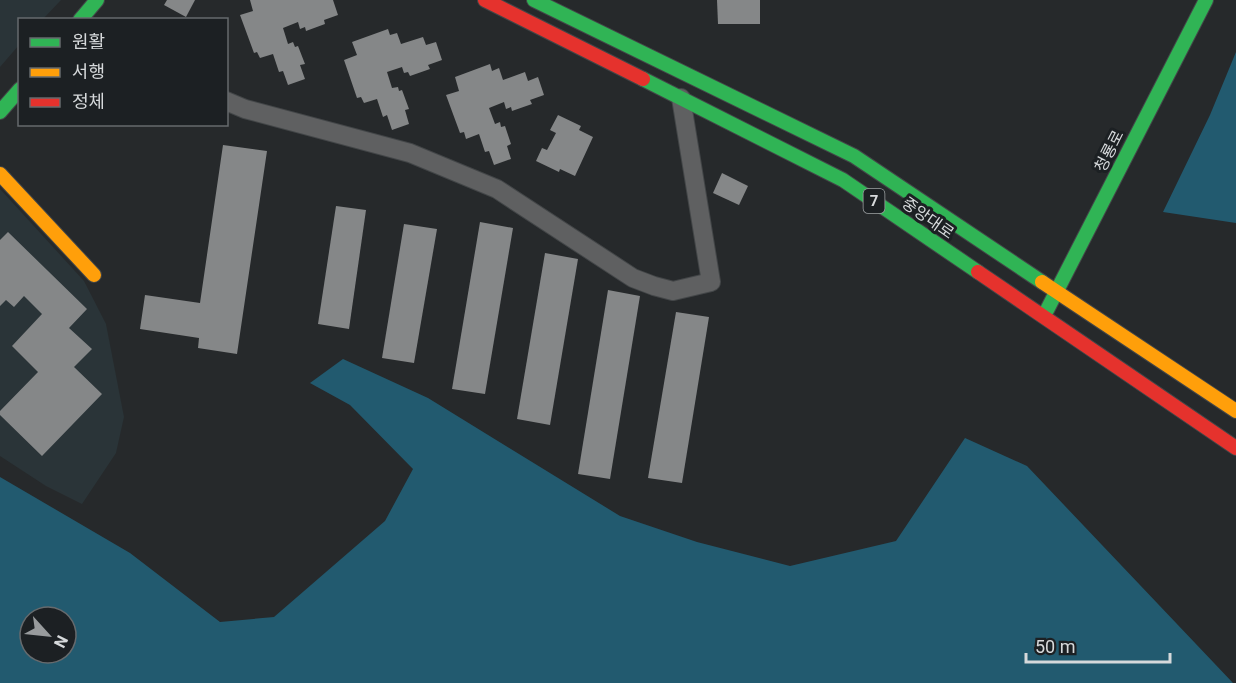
<svg xmlns="http://www.w3.org/2000/svg" width="1236" height="683" viewBox="0 0 1236 683" font-family="Roboto,'Noto Sans KR',sans-serif">
<style>
.built{fill:#2a3438}
.forest{fill:#225a6f;fill-rule:evenodd}
.building{fill:#858788}
.lines{fill:none;stroke-linecap:round;stroke-linejoin:round}
.street-casing{stroke:#434648;stroke-width:20}
.fast-casing{stroke:#434648;stroke-width:16}
.slow-casing{stroke:#434648;stroke-width:16}
.jam-casing{stroke:#434648;stroke-width:16}
.street{stroke:#5f6061;stroke-width:18}
.fast{stroke:#30b455;stroke-width:14}
.slow{stroke:#ff9f0a;stroke-width:14}
.jam{stroke:#e5322d;stroke-width:14}
.labels{text-anchor:middle;dominant-baseline:central;stroke-width:6;stroke-linejoin:round;paint-order:stroke}
.shield{fill:#1c2023;stroke:#9ea2a4;stroke-width:1.5}
.shield-label{font-size:15px;font-weight:bold;fill:#d6d9db}
.street-label{font-size:16px;fill:#d6d9db;stroke:#1c2023}
</style>
<rect width="100%" height="100%" fill="#26292b"/>
<g class="built">
<polygon points="0,0 61,0 43,19 20,20 19,45 0,67"/>
<polygon points="0,189 84,281 106,324 124,417 116,453 82,504 46,486 0,456"/>
</g>
<g class="forest">
<polygon points="1236,52 1236,223 1163,212 1210,115"/>
<path d="M343,359L428,398L620,516L697,542L790,566L896,541L965,438L1027,466L1233,683H0V477L130,553L220,622L274,617L385,521L413,469L350,405L310,383ZM30,617H66V653H30Z"/>
</g>
<g class="building">
<polygon points="167,0 195,0 186,17 164,5"/>
<polygon points="250,0 333,0 338,15 324,20 325,24 306,31 305,27 300,29 298,22 283,28 288,44 293,42 295,47 298,46 305,64 300,65 305,79 288,85 283,71 279,72 273,54 260,58 257,52 254,53 240,15 253,11"/>
<polygon points="717,0 760,0 760,24 718,24"/>
<polygon points="388,29 390,35 397,33 401,44 423,37 426,45 436,42 442,60 428,65 430,69 410,76 408,72 404,73 402,67 387,72 392,88 398,87 399,91 402,90 409,109 405,110 409,124 392,130 387,115 383,117 377,99 364,103 361,97 357,98 344,60 357,55 352,42"/>
<polygon points="490,64 492,71 499,68 503,80 525,72 528,81 538,77 544,95 530,100 532,104 512,111 511,107 506,109 504,102 489,108 495,124 500,122 501,127 505,126 511,144 507,146 511,159 494,165 489,151 485,152 479,134 466,139 464,132 460,133 446,95 459,91 455,77"/>
<polygon points="558,115 581,126 579,130 593,137 575,176 560,169 559,172 536,161 542,148 547,150 556,133 550,130"/>
<polygon points="223,145 267,151 237,354 198,348 199,338 140,329 145,295 200,303"/>
<polygon points="722,173 748,186 739,205 713,193"/>
<polygon points="336,206 366,210 349,329 318,324"/>
<polygon points="480,222 513,228 485,394 452,389"/>
<polygon points="404,224 437,229 414,363 382,358"/>
<polygon points="8,232 87,309 69,328 92,349 74,367 102,394 42,456 0,415 0,411 38,372 12,346 42,314 24,296 14,307 6,300 0,306 0,240"/>
<polygon points="545,253 578,259 550,425 517,419"/>
<polygon points="608,290 640,296 610,479 578,474"/>
<polygon points="676,312 709,317 682,483 648,478"/>
</g>
<g class="lines">
<g class="street-casing">
<polyline id="street" points="226,101 245,109 410,153 497,189 633,278 654,286 673,291 711,282 681,98"/>
</g>
<g class="fast-casing">
<g id="fast">
<polyline points="534,0 854,156 1042,282"/>
<polyline points="80,20 97,0"/>
<polyline points="643,79 843,180 978,272"/>
<polyline points="0,112 20,89"/>
<polyline points="1047,310 1206,0"/>
</g>
</g>
<g class="slow-casing">
<g id="slow">
<polyline points="0,174 94,275"/>
<polyline points="1042,282 1236,411"/>
</g>
</g>
<g class="jam-casing">
<g id="jam">
<polyline points="485,0 643,79"/>
<polyline points="978,272 1236,448"/>
</g>
</g>
<use href="#street" class="street"/>
<use href="#fast" class="fast"/>
<use href="#slow" class="slow"/>
<use href="#jam" class="jam"/>
</g>
<g class="labels">
<rect class="shield" x="863.5" y="189" width="21" height="24" rx="4.5"/>
<g class="shield-label">
<text x="874" y="201">7</text>
</g>
<g class="street-label">
<text transform="translate(1109 151) rotate(-63)">청룡로</text>
<text transform="translate(928 218) rotate(35)">중앙대로</text>
</g>
</g>
<rect x="18" y="18" width="210" height="108" fill="#1c2023" stroke="#666a6d" stroke-width="1.5"/>
<rect x="30" y="38" width="30" height="9" fill="#30b455" stroke="#666a6d" stroke-width="1.5"/>
<text x="72" y="48" font-size="18" fill="#d6d9db">원활</text>
<rect x="30" y="68" width="30" height="9" fill="#ff9f0a" stroke="#666a6d" stroke-width="1.5"/>
<text x="72" y="78" font-size="18" fill="#d6d9db">서행</text>
<rect x="30" y="98" width="30" height="9" fill="#e5322d" stroke="#666a6d" stroke-width="1.5"/>
<text x="72" y="108" font-size="18" fill="#d6d9db">정체</text>
<g transform="translate(48 635) rotate(117)"><circle r="28" fill="#1c2023" stroke="#666a6d" stroke-width="1.5"/>
<path d="M0-4.5L10 22L0 15L-10 22Z" fill="#989b9d"/>
<text y="-9" font-size="16" font-weight="bold" text-anchor="middle" fill="#d6d9db">N</text>
</g>
<path d="M1026 653v9h144v-9" fill="none" stroke="#d6d9db" stroke-width="3"/>
<text x="1035" y="653" font-size="18" fill="#d6d9db" stroke="#1c2023" stroke-width="4.5" paint-order="stroke">50 m</text>
</svg>
